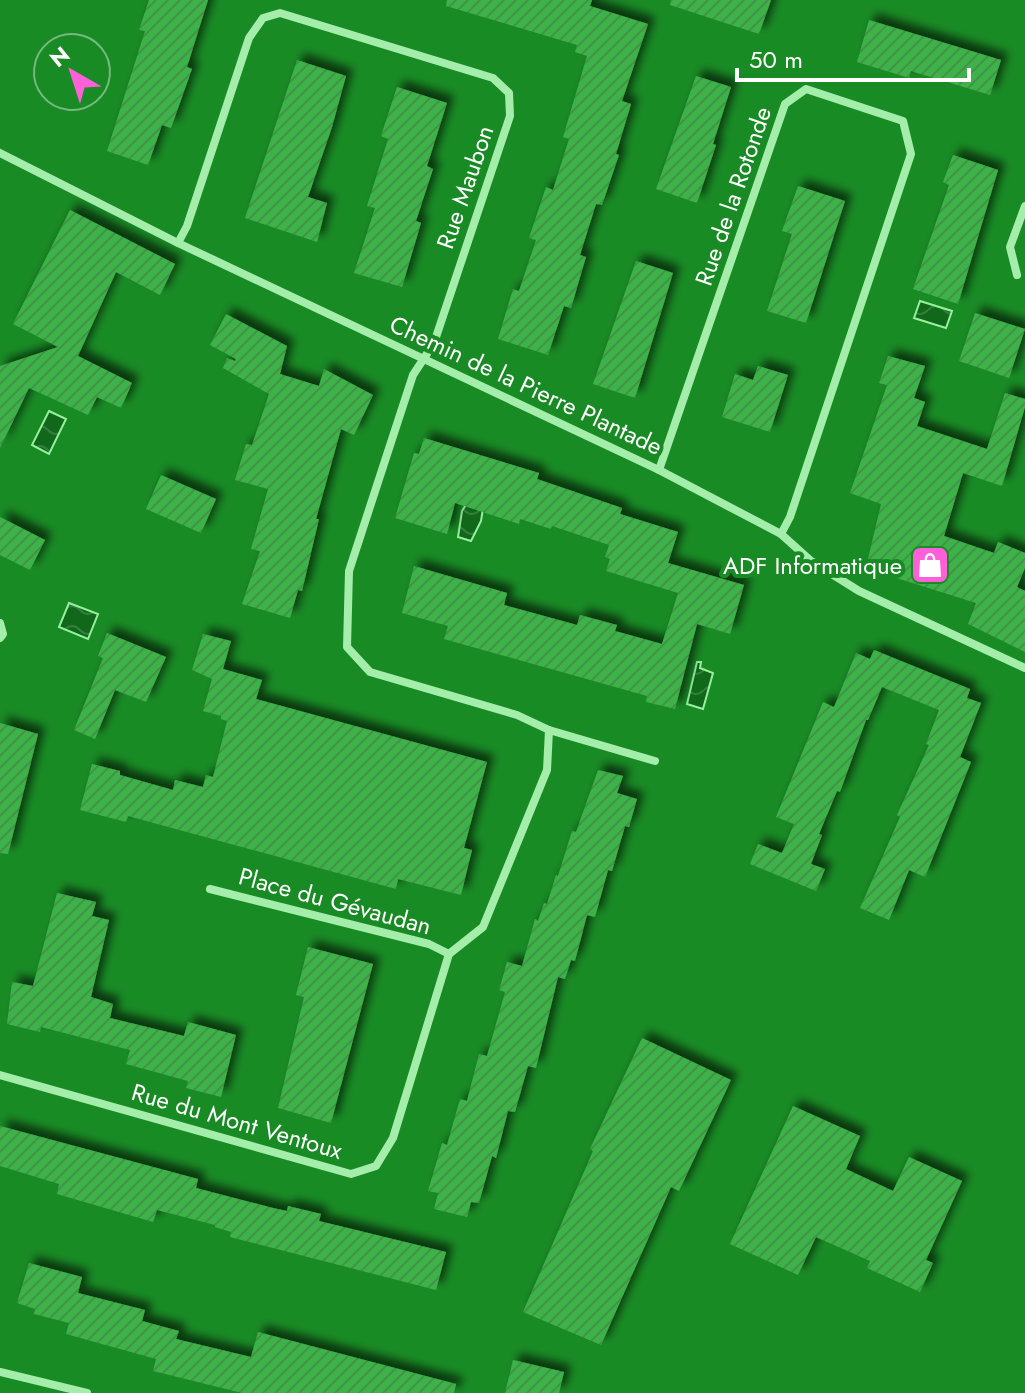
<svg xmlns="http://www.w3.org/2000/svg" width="1025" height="1393" viewBox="0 0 1025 1393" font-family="Jost,sans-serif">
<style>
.water{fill:url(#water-waves);stroke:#96f09d;stroke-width:2}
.building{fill:url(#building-hatch);filter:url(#shadow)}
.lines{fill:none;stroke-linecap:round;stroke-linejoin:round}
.minor{stroke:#a4edaa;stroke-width:8}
.labels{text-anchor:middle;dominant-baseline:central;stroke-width:8;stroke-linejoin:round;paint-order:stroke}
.street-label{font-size:24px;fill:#fff;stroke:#198b25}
.poi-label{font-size:24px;fill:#fff;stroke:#198b25;text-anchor:end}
</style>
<defs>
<pattern id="water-waves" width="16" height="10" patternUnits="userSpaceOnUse" patternTransform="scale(2)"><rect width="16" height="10" fill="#11681a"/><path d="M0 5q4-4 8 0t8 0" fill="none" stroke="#357f3c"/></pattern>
<pattern id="building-hatch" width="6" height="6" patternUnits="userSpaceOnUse" patternTransform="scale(2)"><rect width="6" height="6" fill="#3eb248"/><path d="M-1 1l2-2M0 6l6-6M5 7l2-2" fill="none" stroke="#429349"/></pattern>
<filter id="shadow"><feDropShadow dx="7" dy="-7" stdDeviation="4" flood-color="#0009"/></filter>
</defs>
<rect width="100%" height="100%" fill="#198b25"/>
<g class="water">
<polygon points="920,301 952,311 946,328 914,318"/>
<polygon points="49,411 66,419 49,454 32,445"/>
<polygon points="471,497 484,502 481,521 471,541 458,537 462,511"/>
<polygon points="69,603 98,614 88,639 59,627"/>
<polygon points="697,662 701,662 700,668 713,673 703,709 687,704"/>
</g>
<g class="building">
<polygon points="149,0 208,0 187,67 192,69 171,128 162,125 148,165 107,151 145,31 139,30"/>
<polygon points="447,0 592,0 590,6 648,24 622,101 631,104 616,154 619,155 602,205 596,204 580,255 586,257 571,308 564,306 548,355 498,339 513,289 519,291 536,240 529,238 546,187 553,190 569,139 563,137 587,56 575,52 577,45 446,6"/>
<polygon points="671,0 771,0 759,34 670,5"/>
<polygon points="869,20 1001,60 990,95 911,71 909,78 857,62"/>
<polygon points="297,60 346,76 332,127 308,197 327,203 317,242 245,218"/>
<polygon points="696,76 731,87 713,144 716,145 697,203 656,189"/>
<polygon points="397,87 447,103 427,166 433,169 416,221 421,223 402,287 354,273 375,208 367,206 388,139 381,136"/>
<polygon points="953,155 998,170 958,304 913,289 949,185 943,182"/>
<polygon points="798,186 845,201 806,323 767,311 792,234 782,231"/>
<polygon points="70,210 175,264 160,295 116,272 78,356 132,383 121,408 97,397 88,415 29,388 0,448 0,366 58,347 13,324"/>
<polygon points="636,261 673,273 635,398 593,384"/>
<polygon points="975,313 1025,329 1009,378 959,361"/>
<polygon points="226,314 287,346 280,374 319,386 324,369 373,395 354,435 341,429 316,519 319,519 302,591 298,590 290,618 242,604 260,551 251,549 268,489 235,480 246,444 252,445 269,394 223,368 227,358 235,361 236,359 210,345"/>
<polygon points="888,356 925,366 914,398 925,402 917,426 987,449 1005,393 1025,399 1025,407 1002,486 963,473 944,536 994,553 998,542 1025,553 1025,568 1017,587 1025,591 1025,652 968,624 976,603 890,576 891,572 867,563 881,504 850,493 887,385 879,383"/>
<polygon points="758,366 788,375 770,432 722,417 735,374 753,380"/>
<polygon points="424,438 539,473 537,479 622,508 620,514 678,532 668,563 744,585 730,634 697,624 675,709 646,702 647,696 444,639 448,626 402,613 414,566 507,593 504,605 577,625 580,615 617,625 615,631 662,644 678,593 606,571 610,559 605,557 609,545 552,526 551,529 520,519 519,524 455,503 447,534 395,518 414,453 419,454"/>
<polygon points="161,475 216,499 201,533 146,509"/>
<polygon points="0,517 45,540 30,570 0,555"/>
<polygon points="107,633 166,657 146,702 115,690 95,739 74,730 103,658 98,656"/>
<polygon points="203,634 231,641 223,669 262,680 256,699 487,762 464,848 472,850 461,895 398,879 396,889 128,816 126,822 80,810 92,764 120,771 120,775 173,790 175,780 203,787 206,775 213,777 227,721 221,719 221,716 203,711 212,679 192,670"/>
<polygon points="874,650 970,689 967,698 981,703 960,757 971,762 925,877 909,870 889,920 860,908 900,817 897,815 929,745 926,744 939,710 882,687 868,720 866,720 840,792 837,791 819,834 822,835 811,864 825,869 816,891 750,864 758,844 782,853 794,824 776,817 823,702 834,707 856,653 870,659"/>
<polygon points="0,723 38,734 8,854 0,853"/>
<polygon points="598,770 623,776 617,793 637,799 629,827 625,826 612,871 608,870 595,917 587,915 575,961 571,960 565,979 558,977 536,1068 528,1066 515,1112 508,1111 496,1158 492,1156 479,1203 471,1202 467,1217 434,1209 438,1193 428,1191 442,1143 447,1145 460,1099 467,1101 479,1054 487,1056 505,992 499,990 507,962 522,966 535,919 538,921 544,903 547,904 556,875 558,876 572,831 576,832"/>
<polygon points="57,893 96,902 92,916 109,920 91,997 113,1004 110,1018 184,1036 188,1022 236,1035 221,1097 186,1088 188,1081 126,1064 130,1050 41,1027 40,1032 7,1024 12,982 33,986"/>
<polygon points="308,947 373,964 331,1123 278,1108 304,997 296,995"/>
<polygon points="642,1038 731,1080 679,1191 671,1187 601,1345 523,1312 593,1151 590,1149"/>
<polygon points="793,1106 860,1136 846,1169 893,1191 909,1157 962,1181 926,1260 933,1263 920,1292 867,1268 870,1261 816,1237 798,1275 730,1244"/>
<polygon points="0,1126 198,1179 196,1188 273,1208 287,1211 288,1206 321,1214 319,1221 446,1252 436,1290 230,1237 231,1232 215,1227 215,1225 157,1210 153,1222 57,1194 59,1184 0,1166"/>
<polygon points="29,1263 82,1277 78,1293 145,1310 142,1321 179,1331 176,1339 251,1357 258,1332 456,1384 454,1393 242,1393 153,1371 156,1359 66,1334 69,1323 34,1314 35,1309 17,1303"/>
<polygon points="513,1360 564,1372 559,1393 505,1393"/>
</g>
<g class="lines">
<g class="minor">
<polyline points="0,153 178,243 659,470 781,534 811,561 859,591 1025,668"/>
<polyline points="1017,275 1010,247 1025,206"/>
<polyline points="659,470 785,104 806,89 903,121 911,154 790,517 781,534"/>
<polyline points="0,623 3,634 0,638"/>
<polyline points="549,730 655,761"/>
<polyline points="210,889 429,944 449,954"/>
<polyline points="0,1075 351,1174 376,1166 393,1138 449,954 483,927 547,770 549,730 517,715 370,672 347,647 349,571 413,375 434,343 510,116 509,93 493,78 280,13 263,18 249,38 187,226 178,243"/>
<polyline points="0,1372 87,1393"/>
</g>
</g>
<defs>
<g id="shop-square" transform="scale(2)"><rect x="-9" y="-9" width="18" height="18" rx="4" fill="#ff60d8" stroke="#198b25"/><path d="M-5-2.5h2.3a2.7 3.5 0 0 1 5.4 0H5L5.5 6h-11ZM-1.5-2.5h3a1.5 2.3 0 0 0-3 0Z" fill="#fff"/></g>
</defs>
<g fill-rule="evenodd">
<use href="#shop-square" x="930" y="565"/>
</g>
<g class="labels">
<g class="street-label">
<text transform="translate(465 187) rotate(-71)">Rue Maubon</text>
<text transform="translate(733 196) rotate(-71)">Rue de la Rotonde</text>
<text transform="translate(526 385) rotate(25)">Chemin de la Pierre Plantade</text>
<text transform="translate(335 901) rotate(15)">Place du Gévaudan</text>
<text transform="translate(237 1121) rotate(16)">Rue du Mont Ventoux</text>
</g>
<g class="poi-label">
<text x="902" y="565">ADF Informatique</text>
</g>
</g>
<g transform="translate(72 72) rotate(321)"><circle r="38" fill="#198b25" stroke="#75b97c" stroke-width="2"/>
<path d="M0-6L14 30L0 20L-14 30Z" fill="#ff60d8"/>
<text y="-12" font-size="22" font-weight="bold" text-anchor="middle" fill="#ffffff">N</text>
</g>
<path d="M737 68v12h232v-12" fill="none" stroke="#ffffff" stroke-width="4"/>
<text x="749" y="68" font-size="24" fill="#ffffff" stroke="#198b25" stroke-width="6" paint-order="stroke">50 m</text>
</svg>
